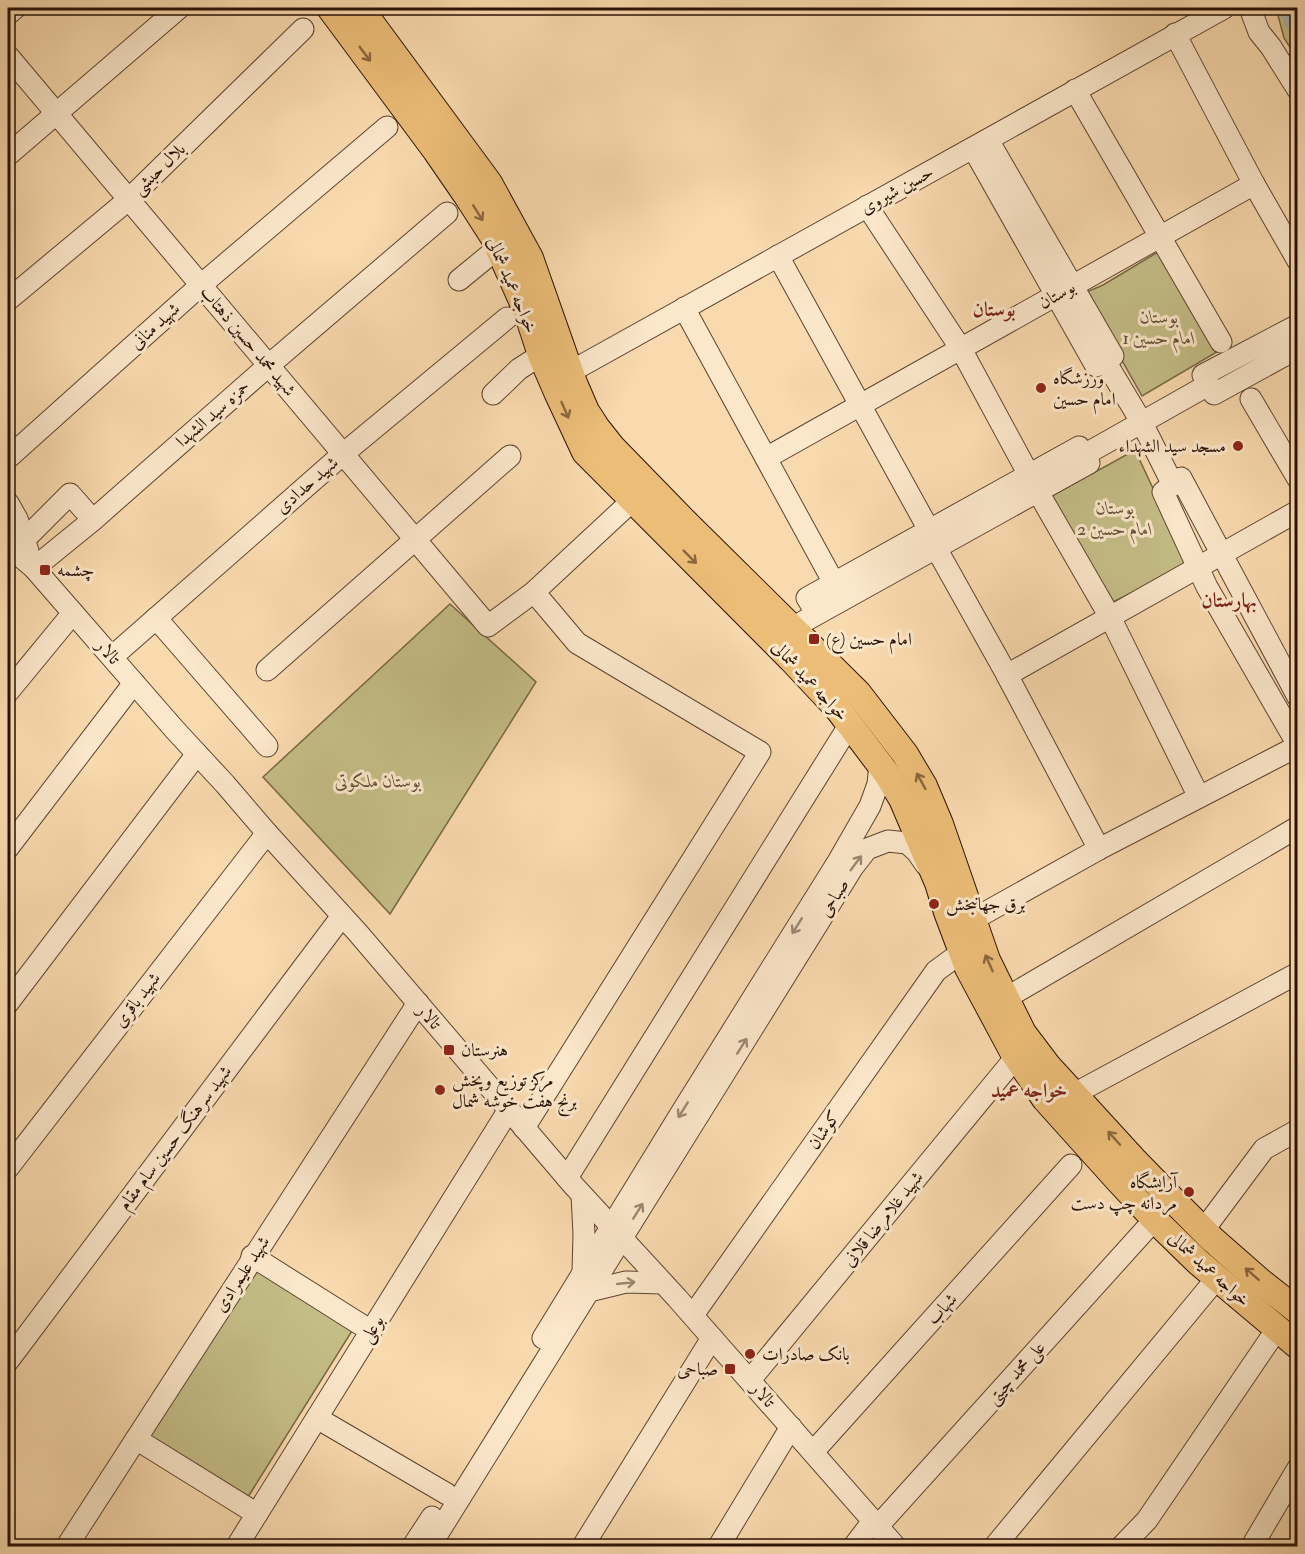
<svg xmlns="http://www.w3.org/2000/svg" width="1305" height="1554" viewBox="0 0 1305 1554" font-family="'IM FELL Double Pica',Amiri,serif">
<style>
.green{fill:#c4bd86;stroke:#766746;stroke-width:1.5}
.lines{fill:none;stroke-linecap:round;stroke-linejoin:round}
.canal{stroke:#a4b7b6;stroke-width:16}
.minor-casing{stroke:#5c4330;stroke-width:23}
.major-casing{stroke:#281106;stroke-width:28}
.minor{stroke:#fbe7ca;stroke-width:21}
.major{stroke:#ecbd77;stroke-width:26}
.oneway{stroke:#8a673e}
.oneway2{stroke:#9c8772}
.poi-dot{fill:#8f2418;stroke:#fbe7ca;stroke-width:2}
.labels{text-anchor:middle;dominant-baseline:central;stroke-width:6;stroke-linejoin:round;paint-order:stroke}
.street-label{font-size:18px;fill:#281106;stroke:#fbe7ca}
.park-label{font-size:18px;font-style:italic;fill:#5f4d33;stroke:#fbe7ca}
.poi-label{font-size:18px;fill:#281106;stroke:#fbe7ca;text-anchor:start}
.neighbourhood-label{font-size:20px;font-weight:bold;fill:#7a1f14;stroke:#fbe7ca}
</style>
<rect width="100%" height="100%" fill="#f9daae"/>
<filter id="stains"><feTurbulence type="fractalNoise" baseFrequency=".00333" numOctaves="4"/><feColorMatrix values="0 0 0 0 .2 0 0 0 0 .09 0 0 0 0 .02 0 0 0 .5 -.17"/></filter>
<radialGradient id="worn" r=".72"><stop offset=".6" stop-color="#630" stop-opacity="0"/><stop offset="1" stop-color="#630" stop-opacity=".3"/></radialGradient>
<g class="green">
<polygon points="1276,8 1297,8 1297,58 1284,38"/>
<polygon points="1168,246 1227,346 1142,396 1084,293 1103,285"/>
<polygon points="1135,450 1189,565 1111,603 1048,498"/>
<polygon points="450,604 536,682 390,914 263,777"/>
<polygon points="257,1268 352,1331 248,1497 149,1437"/>
</g>
<g class="lines">
<polyline class="canal" points="1287,8 1298,33"/>
<g class="minor-casing">
<g id="minor">
<polyline points="1250,8 1259,32 1271,47 1298,90"/>
<polyline points="8,14 15,8"/>
<polyline points="1175,34 1254,184 1298,261"/>
<polyline points="8,56 488,626 534,592 633,500"/>
<polyline points="1075,90 1221,342"/>
<polyline points="988,140 1113,356 1105,361"/>
<polyline points="973,148 1096,366 1105,361 1142,423 1173,485 1181,478 1298,697"/>
<polyline points="8,155 179,8"/>
<polyline points="867,206 961,349 1029,475"/>
<polyline points="778,256 929,530"/>
<polyline points="459,280 498,248"/>
<polyline points="8,300 128,200 303,29"/>
<polyline points="684,308 834,583"/>
<polyline points="1298,325 1203,375 1214,394 1298,348"/>
<polyline points="570,372 1224,8"/>
<polyline points="493,394 519,369 541,355"/>
<polyline points="1251,399 1298,479"/>
<polyline points="1084,455 1208,385"/>
<polyline points="8,458 201,285 387,127"/>
<polyline points="766,458 1254,184"/>
<polyline points="1173,485 1163,492 1207,587 1298,745"/>
<polyline points="1038,492 1110,617 1199,797"/>
<polyline points="8,503 17,519 28,551"/>
<polyline points="24,540 70,494 93,520"/>
<polyline points="8,546 34,568 40,575 175,730 225,784 267,833 358,933 574,1186 677,1298 895,1546"/>
<polyline points="936,548 1007,675 1099,849"/>
<polyline points="34,568 93,520 268,366 447,213"/>
<polyline points="156,618 267,746"/>
<polyline points="792,628 1089,463 1079,447 807,598 817,614"/>
<polyline points="112,657 343,454 507,318"/>
<polyline points="267,670 510,456"/>
<polyline points="1007,675 1298,511"/>
<polyline points="8,692 73,613"/>
<polyline points="8,848 134,683"/>
<polyline points="974,919 1099,849 1298,746"/>
<polyline points="1006,998 1298,827"/>
<polyline points="8,1003 197,754"/>
<polyline points="1074,1094 1298,973"/>
<polyline points="524,1128 760,752 577,643 534,592"/>
<polyline points="8,1168 267,833"/>
<polyline points="567,1178 850,724"/>
<polyline points="582,1195 584,1234 583,1272"/>
<polyline points="1211,1220 1264,1149 1298,1130"/>
<polyline points="252,1256 371,1331"/>
<polyline points="589,1291 626,1282 663,1283"/>
<polyline points="693,1315 936,971 962,952"/>
<polyline points="543,1338 683,1110 839,860 870,806 878,784 880,764"/>
<polyline points="8,1361 342,916"/>
<polyline points="750,1380 1016,1057"/>
<polyline points="317,1418 447,1494"/>
<polyline points="136,1439 257,1514"/>
<polyline points="813,1452 1071,1165"/>
<polyline points="878,1526 1155,1219"/>
<polyline points="67,1546 418,1003"/>
<polyline points="237,1546 508,1111"/>
<polyline points="413,1546 432,1517"/>
<polyline points="430,1546 853,867 867,849 888,841 907,843 917,852 926,865"/>
<polyline points="583,1546 712,1338"/>
<polyline points="719,1546 791,1427"/>
<polyline points="854,1546 873,1521"/>
<polyline points="995,1546 1217,1278"/>
<polyline points="1122,1546 1147,1520 1277,1329"/>
<polyline points="1252,1546 1298,1468"/>
</g>
</g>
<g class="major-casing">
<g id="major">
<polyline points="330,8 436,151 467,196 494,238 527,312 541,355 557,392 585,452 792,660 838,709 887,774 902,799 938,883 947,912 968,968 1013,1052 1045,1099 1117,1179 1159,1224 1198,1262 1298,1346"/>
<polyline points="360,8 489,183 530,258 574,383 586,411 597,428 612,447 683,520 858,693 905,754 924,786 940,824 987,960 1023,1033 1048,1066 1134,1160 1173,1200 1212,1239 1261,1282 1298,1311"/>
</g>
</g>
<use href="#minor" class="minor"/>
<use href="#major" class="major"/>
</g>
<defs><path id="oneway-shaft" d="M-6 0H5M1.5-3L5.5 0L1.5 3" fill="none" stroke-width="1.6" stroke-linecap="round" stroke-linejoin="round" transform="scale(1.5)"/></defs>
<g class="oneway">
<use href="#oneway-shaft" transform="translate(365 54) rotate(53)"/>
<use href="#oneway-shaft" transform="translate(478 213) rotate(58)"/>
<use href="#oneway-shaft" transform="translate(565 410) rotate(66)"/>
<use href="#oneway-shaft" transform="translate(690 557) rotate(45)"/>
<use href="#oneway-shaft" transform="translate(921 781) rotate(-119)"/>
<use href="#oneway-shaft" transform="translate(989 963) rotate(-114)"/>
<use href="#oneway-shaft" transform="translate(1114 1138) rotate(-132)"/>
<use href="#oneway-shaft" transform="translate(1252 1274) rotate(-139)"/>
</g>
<g class="oneway2">
<use href="#oneway-shaft" transform="translate(856 863) rotate(-53)"/>
<use href="#oneway-shaft" transform="translate(797 926) rotate(122)"/>
<use href="#oneway-shaft" transform="translate(742 1046) rotate(-58)"/>
<use href="#oneway-shaft" transform="translate(683 1110) rotate(122)"/>
<use href="#oneway-shaft" transform="translate(638 1211) rotate(-58)"/>
<use href="#oneway-shaft" transform="translate(626 1283) rotate(-6)"/>
</g>
<g class="poi-dot">
<circle cx="1041" cy="388" r="6"/>
<circle cx="1238" cy="446" r="6"/>
<rect x="39" y="564" width="12" height="12" rx="3"/>
<rect x="808" y="633" width="12" height="12" rx="3"/>
<circle cx="934" cy="904" r="6"/>
<rect x="443" y="1044" width="12" height="12" rx="3"/>
<circle cx="440" cy="1090" r="6"/>
<circle cx="1189" cy="1192" r="6"/>
<circle cx="750" cy="1354" r="6"/>
<rect x="724" y="1363" width="12" height="12" rx="3"/>
</g>
<g class="labels">
<g class="street-label">
<text transform="translate(159 169) rotate(-44)">بلال حبشی</text>
<text transform="translate(897 190) rotate(-29)">حسین شیروی</text>
<text transform="translate(512 285) rotate(67)">خواجه عمید شمالی</text>
<text transform="translate(1057 295) rotate(-29)">بوستان</text>
<text transform="translate(155 326) rotate(-42)">شهید منانی</text>
<text transform="translate(248 341) rotate(50)">شهید محمد حسین ذهتاب</text>
<text transform="translate(213 414) rotate(-41)">حمزه سید الشهدا</text>
<text transform="translate(307 485) rotate(-41)">شهید حدادی</text>
<text transform="translate(108 652) rotate(49)">تالار</text>
<text transform="translate(810 681) rotate(47)">خواجه عمید شمالی</text>
<text transform="translate(834 898) rotate(-59)">صباحی</text>
<text transform="translate(137 1000) rotate(-52)">شهید باقری</text>
<text transform="translate(429 1017) rotate(49)">تالار</text>
<text transform="translate(824 1130) rotate(-55)">کوشان</text>
<text transform="translate(175 1138) rotate(-53)">شهید سرهنگ حسین سام مقام</text>
<text transform="translate(883 1219) rotate(-51)">شهید غلامرضا قلانی</text>
<text transform="translate(1209 1269) rotate(42)">خواجه عمید شمالی</text>
<text transform="translate(242 1274) rotate(-57)">شهید علیمرادی</text>
<text transform="translate(942 1309) rotate(-48)">شهاب</text>
<text transform="translate(372 1329) rotate(-58)">بوعلی</text>
<text transform="translate(1016 1373) rotate(-48)">علی محمد چیتی</text>
<text transform="translate(763 1395) rotate(49)">تالار</text>
</g>
<g class="park-label">
<text x="1159" y="317">بوستان<tspan x="1159" dy="21">امام حسین 1</tspan></text>
<text x="1115" y="508">بوستان<tspan x="1115" dy="21">امام حسین 2</tspan></text>
<text x="378" y="781">بوستان ملکوتی</text>
</g>
<g class="poi-label">
<text x="1053" y="378">ورزشگاه<tspan x="1053" dy="21">امام حسین</tspan></text>
<text x="1226" y="446" text-anchor="end">مسجد سید الشهداء</text>
<text x="57" y="570">چشمه</text>
<text x="826" y="639">امام حسین (ع)</text>
<text x="946" y="904">برق جهانبخش</text>
<text x="461" y="1050">هنرستان</text>
<text x="452" y="1080">مرکز توزیع وپخش<tspan x="452" dy="21">برنج هفت خوشه شمال</tspan></text>
<text x="1177" y="1182" text-anchor="end">آرایشگاه<tspan x="1177" dy="21">مردانه چپ دست</tspan></text>
<text x="762" y="1354">بانک صادرات</text>
<text x="718" y="1369" text-anchor="end">صباحی</text>
</g>
<g class="neighbourhood-label">
<text x="994" y="309">بوستان</text>
<text x="1229" y="600">بهارستان</text>
<text x="1029" y="1090">خواجه عمید</text>
</g>
</g>
<rect width="1305" height="1554" fill="none" stroke="#f9daae" stroke-width="30"/>
<rect x="9" y="9" width="1287" height="1536" fill="none" stroke="#281106" stroke-width="3"/>
<rect x="15" y="15" width="1275" height="1524" fill="none" stroke="#281106" stroke-width="1.5"/>
<rect width="100%" height="100%" filter="url(#stains)"/>
<rect width="100%" height="100%" fill="url(#worn)"/>
</svg>
